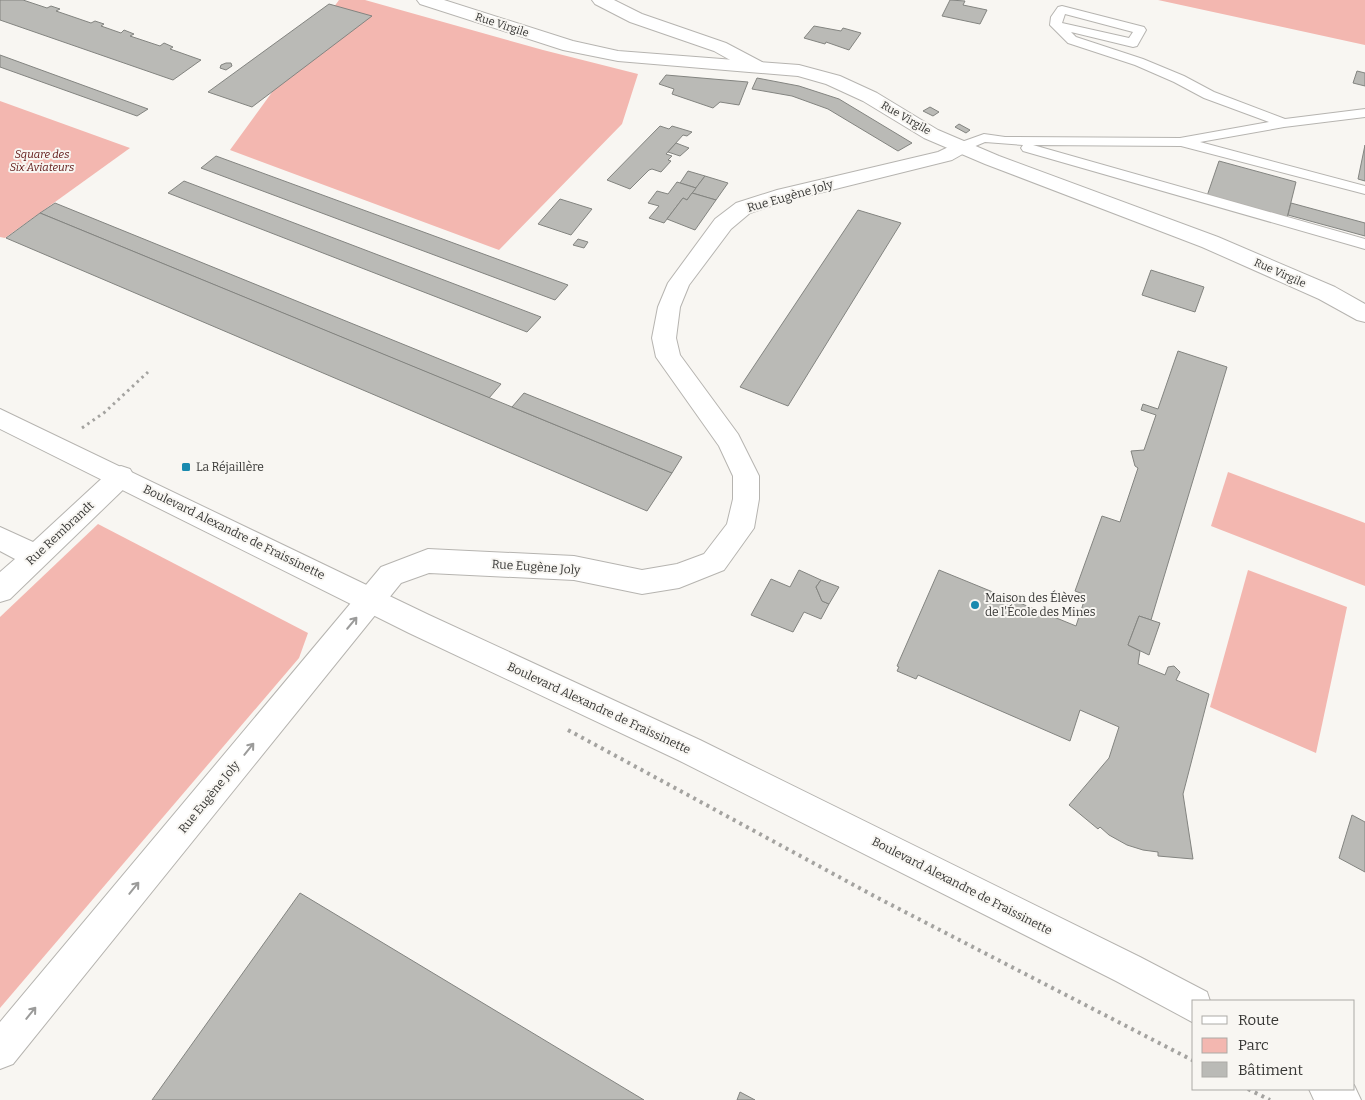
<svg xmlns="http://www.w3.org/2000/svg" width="1365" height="1100" viewBox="0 0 1365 1100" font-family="Bitter,serif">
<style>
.green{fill:#f3b7b0}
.building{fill:#babab6;stroke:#838480}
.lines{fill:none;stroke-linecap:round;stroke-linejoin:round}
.service-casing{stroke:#b6b4b0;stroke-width:2}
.minor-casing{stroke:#b6b4b0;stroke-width:2}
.tertiary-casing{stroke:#b6b4b0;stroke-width:2}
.path-far1{stroke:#a4a3a0;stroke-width:3;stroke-dasharray:2.5 4;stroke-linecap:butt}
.path{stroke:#a4a3a0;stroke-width:4;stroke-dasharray:3 4.5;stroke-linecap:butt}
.service{fill:#fff;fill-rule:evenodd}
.minor{fill:#fff;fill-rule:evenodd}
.tertiary{fill:#fff;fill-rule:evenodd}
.oneway{stroke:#9b9b9a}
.poi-dot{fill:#198aaf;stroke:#f8f6f2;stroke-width:2}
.labels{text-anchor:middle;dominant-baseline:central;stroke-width:4;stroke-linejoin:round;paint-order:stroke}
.far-street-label{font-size:11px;fill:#373735;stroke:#f8f6f2}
.far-park-label{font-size:11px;font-style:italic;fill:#5e1514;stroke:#f8f6f2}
.street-label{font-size:12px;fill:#373735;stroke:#f8f6f2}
.poi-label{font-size:12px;fill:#373735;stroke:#f8f6f2;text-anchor:start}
</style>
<rect width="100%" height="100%" fill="#f8f6f2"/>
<g class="green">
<polygon points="339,0 365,0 543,50 638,74 622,124 499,250 230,150"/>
<polygon points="1158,0 1365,0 1365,45"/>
<polygon points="0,101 130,148 5,238 0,237"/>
<polygon points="1228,472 1365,523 1365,586 1211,526"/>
<polygon points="98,524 308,633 299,658 0,1008 0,617"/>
<polygon points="1248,570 1347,607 1316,753 1210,707"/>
</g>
<g class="building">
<polygon points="0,0 23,0 47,8 51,6 60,9 56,11 91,23 95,21 104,24 101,26 121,33 124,30 134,34 130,36 160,46 164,43 173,47 170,49 201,60 173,80 0,20"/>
<polygon points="950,0 965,1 963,5 987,10 980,24 942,16"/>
<polygon points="329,4 372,16 252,107 208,92"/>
<polygon points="814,26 841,31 843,28 861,33 849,50 826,42 825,44 804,38"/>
<polygon points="0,55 148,109 137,116 0,67"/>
<polygon points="226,63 231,63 232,66 226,70 220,68 221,65"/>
<polygon points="1357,71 1365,73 1365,86 1353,83"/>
<polygon points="666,75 748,82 739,105 720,102 713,108 672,94 674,89 659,84"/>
<polygon points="757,78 799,86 839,99 912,143 898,151 828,109 792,96 752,89"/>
<polygon points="930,107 939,112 933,116 923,111"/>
<polygon points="959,124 970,130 966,133 955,127"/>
<polygon points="660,126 669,129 672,126 692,132 687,136 683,135 666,154 672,156 668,160 671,161 661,172 652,169 649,170 630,189 607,180"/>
<polygon points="676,143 689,148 680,156 668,152"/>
<polygon points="1365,145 1365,181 1358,179"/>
<polygon points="216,156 568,285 555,300 201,168"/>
<polygon points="1219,161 1296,182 1287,218 1207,196"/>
<polygon points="688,171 705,176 696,188 680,183"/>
<polygon points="705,176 728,183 716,200 692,193"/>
<polygon points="184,181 541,317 527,332 168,193"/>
<polygon points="677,182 696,188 687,200 683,198 664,223 649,218 659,206 648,203 657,191 668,194"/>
<polygon points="692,193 716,200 695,230 667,219 683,198 687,200"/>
<polygon points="560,199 592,209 571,235 538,224"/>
<polygon points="55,203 501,384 489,398 40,213"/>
<polygon points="1291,203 1365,223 1365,236 1288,215"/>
<polygon points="858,210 901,223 788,406 740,387"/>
<polygon points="40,213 512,407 672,473 647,511 6,238"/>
<polygon points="578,239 588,242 584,248 573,245"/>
<polygon points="1151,270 1204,287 1195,312 1142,295"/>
<polygon points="1178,351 1227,367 1151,620 1139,616 1128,645 1140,651 1138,664 1165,675 1168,667 1174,666 1180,672 1176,680 1209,694 1183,794 1193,859 1158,856 1158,852 1143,850 1127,845 1109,835 1100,827 1098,829 1069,805 1109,758 1119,727 1080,710 1070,741 918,675 916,679 897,671 899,667 897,666 939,570 1076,626 1086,595 1075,591 1102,516 1120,522 1138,468 1135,466 1131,451 1144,450 1156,415 1141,410 1143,404 1158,409"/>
<polygon points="524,393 682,457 672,473 512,407"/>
<polygon points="799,570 821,580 816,587 822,601 829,604 821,619 804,612 793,632 751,615 771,579 790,587"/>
<polygon points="821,580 839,587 829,604 822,601 816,587"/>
<polygon points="1139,616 1160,623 1149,655 1128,645"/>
<polygon points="1352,815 1365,822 1365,872 1339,858"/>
<polygon points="300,893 644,1100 152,1100"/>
<polygon points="740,1092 755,1100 737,1100"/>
</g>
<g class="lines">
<g class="service-casing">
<path id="service" d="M1062,6L1144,27L1146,30L1137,46L1133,47L1071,32L1076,37L1143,59L1184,76L1214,92L1285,119L1365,109V117L1284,127L1200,142L1365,186V194L1181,146L1033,145L1365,239V249L1023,151L1021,148L1023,145L985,142L966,150H956L954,147L956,144L984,134L1005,137L1180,138L1269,122L1204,98L1174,82L1135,65L1068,43L1050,25L1051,17L1058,7ZM1065,14L1133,32L1129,38L1062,23Z"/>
</g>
<g class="minor-casing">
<g id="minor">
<polygon points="592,0 614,0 642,14 726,43 762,62 764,66 762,70 755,72 748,70 714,51 630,22 595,4"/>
<polygon points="961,141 968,143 971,147 968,151 952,160 783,202 750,213 731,229 689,285 680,307 676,338 680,355 738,434 759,476 759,499 754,528 724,570 679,588 642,594 574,580 429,573 401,583 13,1064 0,1069 0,1022 381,567 428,549 574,556 642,570 677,564 704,554 727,524 733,499 733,476 719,446 656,357 652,338 658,307 668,283 715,219 736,203 777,190 938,152"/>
<polygon points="121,466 130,469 134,476 130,483 10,599 0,602 0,572 15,559 0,551 0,527 33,542 112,469"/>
</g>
</g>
<g class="tertiary-casing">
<g id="tertiary">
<polygon points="417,0 444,0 573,41 618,51 799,65 840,76 877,93 938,130 999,156 1218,237 1335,287 1365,304 1365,322 1357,320 1319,299 1202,247 985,164 924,138 863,101 826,84 798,76 618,61 563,50 420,4"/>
<polygon points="0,409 429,615 700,740 1140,957 1207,992 1210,1001 1194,1001 1194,1023 1116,981 678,760 409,633 0,429"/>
<polygon points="1354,1085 1361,1100 1314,1100 1309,1089 1354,1089"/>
</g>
</g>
<polyline class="path-far1" points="82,428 105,412 148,372"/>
<g class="path">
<polyline points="568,730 876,897 1194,1061"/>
<polyline points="1248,1089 1270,1100"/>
</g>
<use href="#service" class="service"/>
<use href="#minor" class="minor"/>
<use href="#tertiary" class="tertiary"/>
</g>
<defs><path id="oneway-shaft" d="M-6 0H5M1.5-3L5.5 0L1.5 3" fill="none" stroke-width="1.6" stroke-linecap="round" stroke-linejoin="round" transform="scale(1.25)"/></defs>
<g class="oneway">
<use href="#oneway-shaft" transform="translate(352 623) rotate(-50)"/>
<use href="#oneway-shaft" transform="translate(249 749) rotate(-51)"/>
<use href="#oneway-shaft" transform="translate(134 888) rotate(-51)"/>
<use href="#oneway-shaft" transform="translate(31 1013) rotate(-51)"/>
</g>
<g class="poi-dot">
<rect x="181" y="462" width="10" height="10" rx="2.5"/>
<circle cx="975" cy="605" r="5"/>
</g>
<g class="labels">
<g class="far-street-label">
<text transform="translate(502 25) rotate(18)">Rue Virgile</text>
<text transform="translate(906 118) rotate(30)">Rue Virgile</text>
<text transform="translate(1280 273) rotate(24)">Rue Virgile</text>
</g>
<g class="far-park-label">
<text x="42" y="154">Square des<tspan x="42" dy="13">Six Aviateurs</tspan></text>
</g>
<g class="street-label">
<text transform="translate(790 196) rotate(-16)">Rue Eugène Joly</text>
<text transform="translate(234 532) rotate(26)">Boulevard Alexandre de Fraissinette</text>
<text transform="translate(60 533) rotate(-43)">Rue Rembrandt</text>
<text transform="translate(536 567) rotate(4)">Rue Eugène Joly</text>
<text transform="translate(599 708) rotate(25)">Boulevard Alexandre de Fraissinette</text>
<text transform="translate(209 797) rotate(-51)">Rue Eugène Joly</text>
<text transform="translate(962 886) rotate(27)">Boulevard Alexandre de Fraissinette</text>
</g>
<g class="poi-label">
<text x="196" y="467">La Réjaillère</text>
<text x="985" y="598">Maison des Élèves<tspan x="985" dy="14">de l'École des Mines</tspan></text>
</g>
</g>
<rect x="1192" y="1000" width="162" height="90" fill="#f8f6f2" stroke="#abaaa6"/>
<rect x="1202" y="1016" width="25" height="8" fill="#ffffff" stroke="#abaaa6"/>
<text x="1238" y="1025" font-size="15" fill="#373735">Route</text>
<rect x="1202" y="1038" width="25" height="15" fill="#f3b7b0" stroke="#abaaa6"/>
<text x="1238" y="1050" font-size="15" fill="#373735">Parc</text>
<rect x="1202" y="1062" width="25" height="15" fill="#babab6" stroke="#abaaa6"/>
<text x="1238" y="1075" font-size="15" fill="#373735">Bâtiment</text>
</svg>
